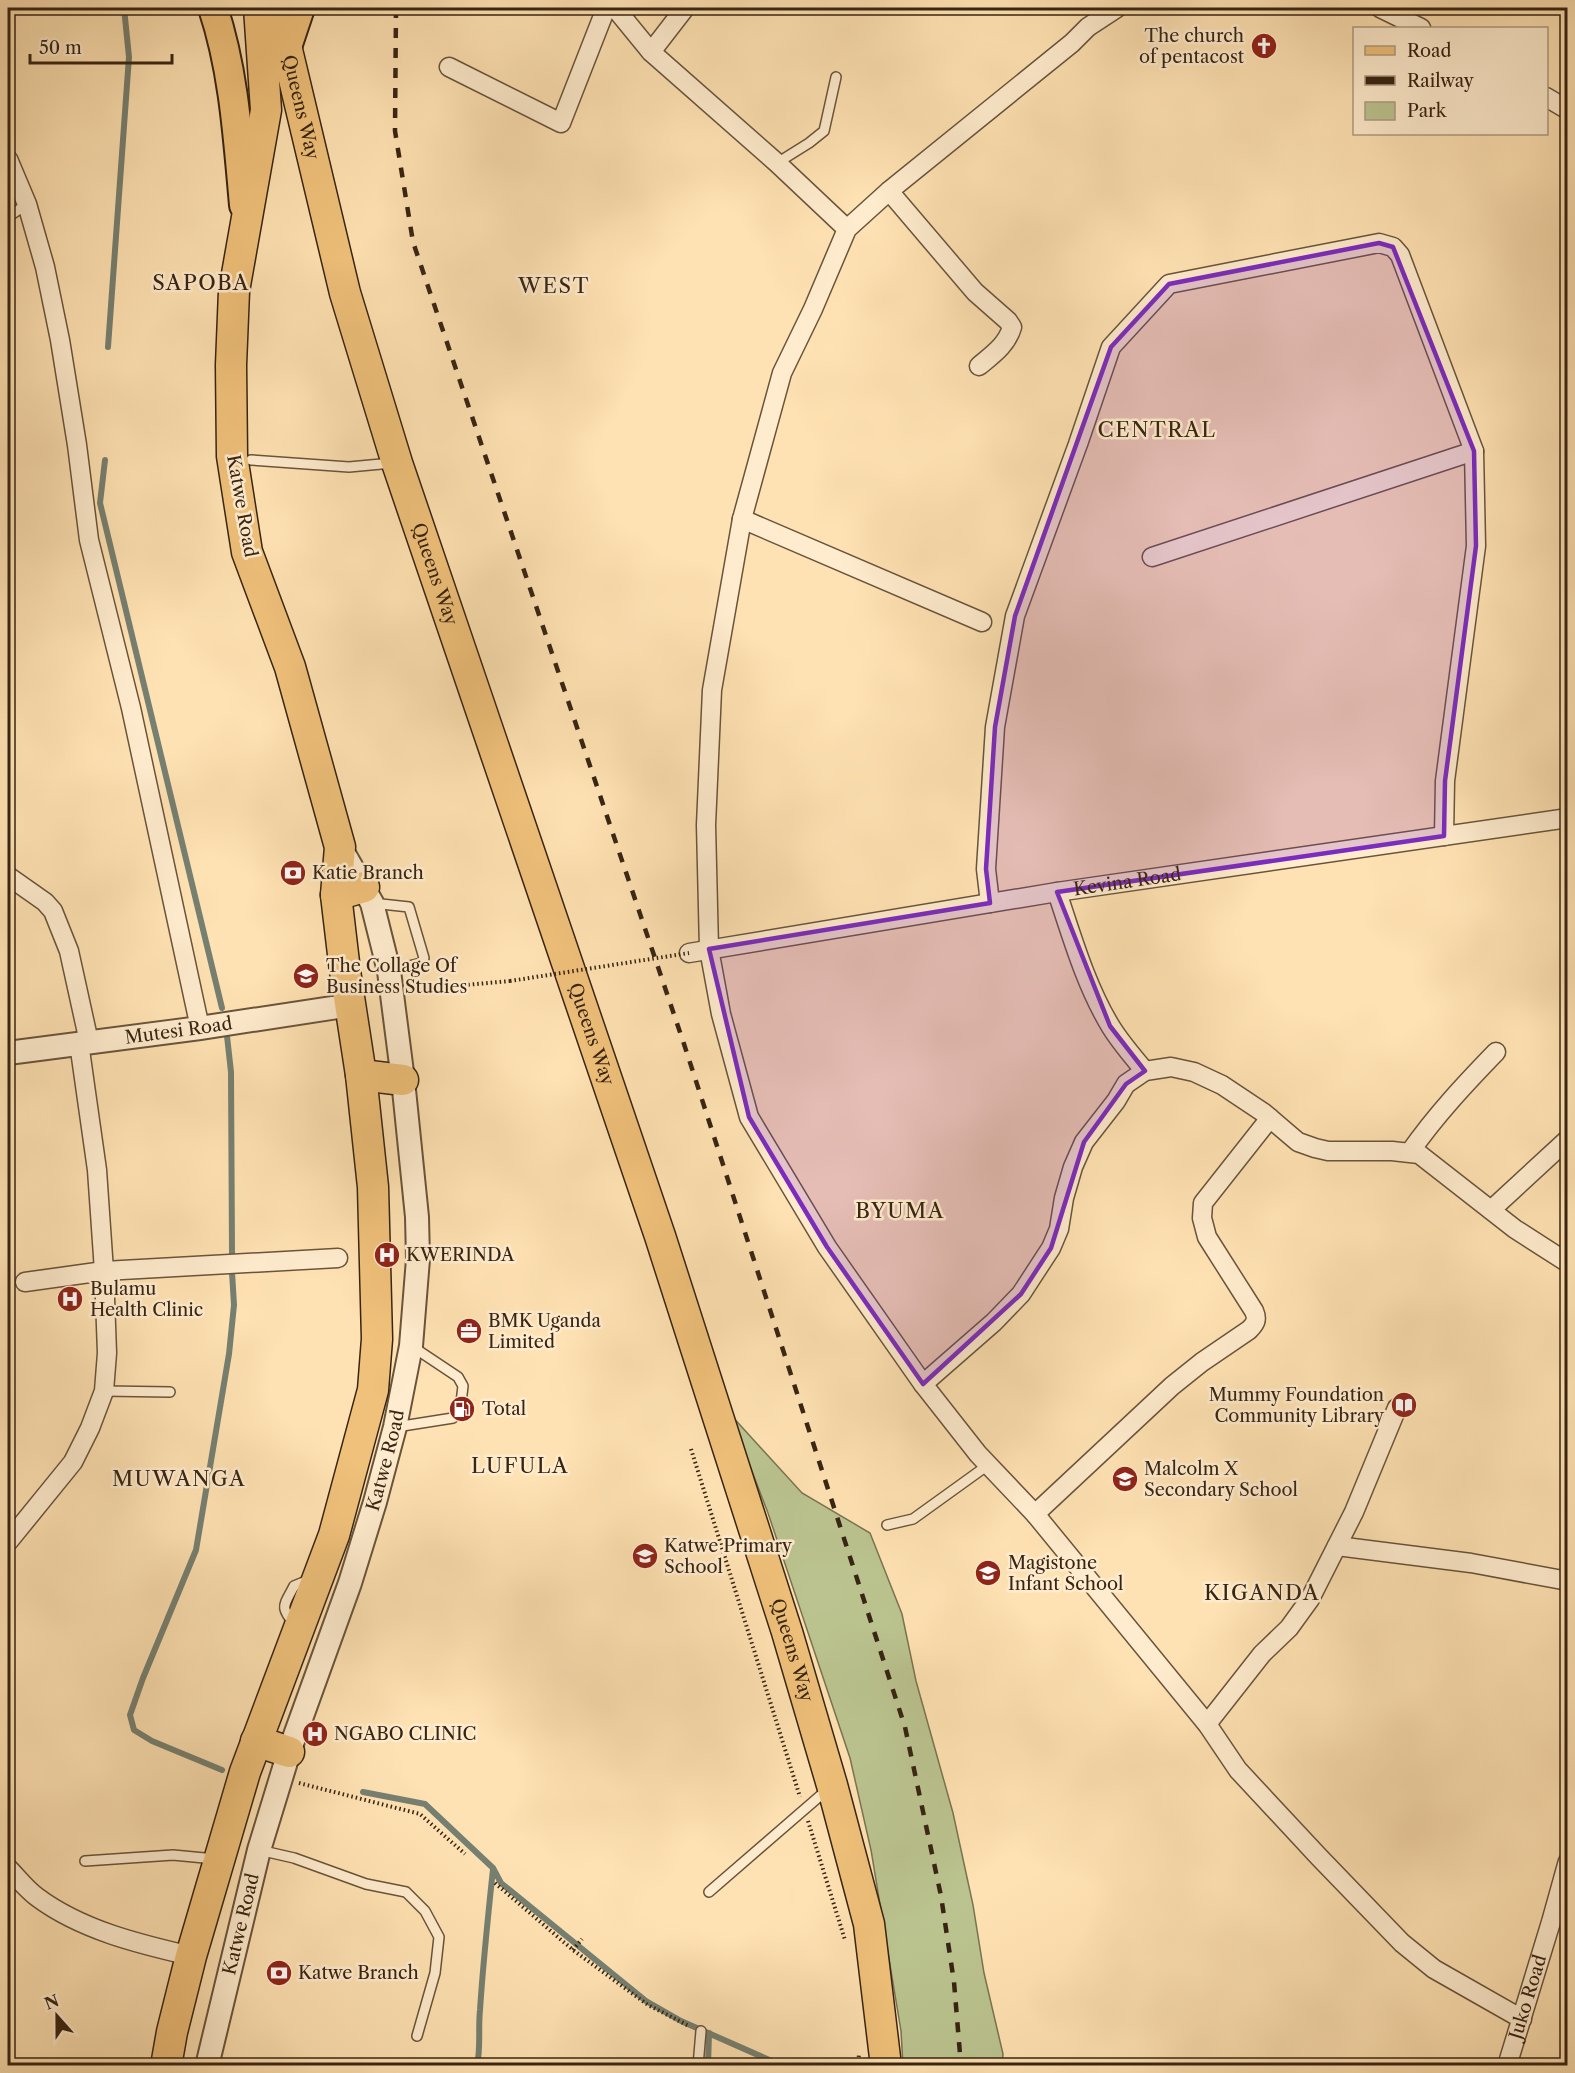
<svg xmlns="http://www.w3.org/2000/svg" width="1575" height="2073" viewBox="0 0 1575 2073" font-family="'Libre Caslon Text',serif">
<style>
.green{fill:#bbc490;stroke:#797452;stroke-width:1.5}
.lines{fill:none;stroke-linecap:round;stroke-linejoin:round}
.stream{stroke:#768071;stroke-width:6}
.service-casing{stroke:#69543b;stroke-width:12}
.minor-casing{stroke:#69543b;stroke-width:21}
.tertiary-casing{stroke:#69543b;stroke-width:26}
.primary-casing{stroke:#372413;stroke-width:32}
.trunk-casing{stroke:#372413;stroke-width:33}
.path{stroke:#372413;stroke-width:4;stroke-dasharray:1.5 3;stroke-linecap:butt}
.service{stroke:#ffecce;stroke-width:9}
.minor{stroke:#ffecce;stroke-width:18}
.tertiary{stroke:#ffecce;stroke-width:22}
.primary{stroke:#f0c17a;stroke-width:28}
.trunk{stroke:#f0c17a;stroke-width:30}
.rail{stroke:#372413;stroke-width:4.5;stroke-dasharray:10 10;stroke-linecap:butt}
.path-bridge{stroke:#372413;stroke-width:4;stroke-dasharray:1.5 3;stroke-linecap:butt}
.marked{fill:#7b2cbf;fill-opacity:0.2;stroke:#7b2cbf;stroke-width:4.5;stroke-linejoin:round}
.labels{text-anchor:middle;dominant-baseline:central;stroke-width:5;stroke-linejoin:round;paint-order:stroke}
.poi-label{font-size:18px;fill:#372413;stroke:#ffecce;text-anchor:start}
.street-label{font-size:18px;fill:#372413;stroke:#ffecce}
.quarter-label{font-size:21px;letter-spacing:1.5px;fill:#372413;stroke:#ffecce}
</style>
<rect width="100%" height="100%" fill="#ffe2b3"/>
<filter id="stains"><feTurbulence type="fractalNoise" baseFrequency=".00333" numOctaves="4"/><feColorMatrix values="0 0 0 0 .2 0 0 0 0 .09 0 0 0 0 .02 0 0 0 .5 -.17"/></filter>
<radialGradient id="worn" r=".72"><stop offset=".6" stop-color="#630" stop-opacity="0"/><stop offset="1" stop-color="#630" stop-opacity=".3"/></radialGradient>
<polygon class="green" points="730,1414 802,1493 870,1533 902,1614 916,1681 953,1813 973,1905 984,1973 1003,2054 1002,2065 903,2065 901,2031 871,1850 850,1758 768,1513"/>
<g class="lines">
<g class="stream">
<polyline points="108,347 129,57 124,8"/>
<polyline points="105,460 100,503 222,1008"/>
<polyline points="227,1036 231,1072 232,1253"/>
<polyline points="222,1770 152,1741 134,1730 130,1715 143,1678 196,1550 229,1354 234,1305 232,1272"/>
<polyline points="363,1792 425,1804 493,1868 501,1883 646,2001 681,2021 783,2066"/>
<path d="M477,2066C481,2047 478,2029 480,2010C483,1963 488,1916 493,1869"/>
<polyline points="708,2066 709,2033"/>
</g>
<g class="service-casing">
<g id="service">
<polyline points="777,163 809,143 824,131 836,77"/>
<polyline points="8,217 27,204"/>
<polyline points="251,460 349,467 392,463"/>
<polyline points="372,903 409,907 424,958 421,963 389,971"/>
<polyline points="104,1391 170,1392"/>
<polyline points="396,1427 453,1418 460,1411 463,1386 458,1377 413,1347"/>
<polyline points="887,1525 913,1519 988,1465"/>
<path d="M295,1625C279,1606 284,1606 294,1586L311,1579"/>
<polyline points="259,1850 294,1858 366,1884 406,1892 425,1911 439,1937 435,1973 417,2036"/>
<polyline points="85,1861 173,1855 215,1859"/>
<polyline points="709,1892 828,1789"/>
<polyline points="698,2066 701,2031"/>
</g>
</g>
<g class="minor-casing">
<g id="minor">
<polyline points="615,8 651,52 777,163 847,229"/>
<polyline points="1117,8 1088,27 1072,43 889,191 847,229 813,309 782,373 742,519 712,690 706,825 709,949 721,1014 749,1117 827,1247 923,1384 978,1454 1035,1514 1207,1724 1238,1770 1319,1857 1402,1943 1434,1969 1522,2019"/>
<polyline points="1380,8 1421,28"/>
<polyline points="651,52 685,8"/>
<polyline points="449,67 561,123 606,8"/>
<polyline points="1546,97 1568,110"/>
<polyline points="8,159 27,204 45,267 60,340 77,445 89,540 131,708 200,1028"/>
<path d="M889,191L975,292L1008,321L1012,327C1007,345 992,355 979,366"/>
<polyline points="742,519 982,622"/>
<polyline points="1152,557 1474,451"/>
<polyline points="8,876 45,902 53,911 69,951 89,1042"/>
<path d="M1057,892C1072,937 1086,986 1111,1027C1121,1043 1133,1057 1145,1071"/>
<polyline points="990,903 986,869 995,727 1015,616 1078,444 1111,347 1169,284 1379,243 1393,247 1400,255 1474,451 1476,546 1445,781 1444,836"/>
<path id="s1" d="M689,953L1057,892L1568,818"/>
<path d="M1410,1152C1436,1115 1465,1084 1496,1052"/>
<polyline points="1491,1210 1568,1139"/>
<polyline points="25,1282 104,1271 338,1258"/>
<polyline points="923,1384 994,1322 1021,1294 1051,1248 1059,1229 1064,1198 1073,1167 1084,1142 1116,1101 1126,1084 1145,1071 1171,1067 1194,1072 1222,1085 1264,1113 1298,1142 1315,1148 1328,1151 1392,1151 1419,1154 1515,1229 1568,1263"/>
<path d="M1035,1514L1172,1386L1202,1362L1249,1330C1255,1324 1258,1320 1254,1311L1207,1237L1202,1218L1203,1203L1270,1118"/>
<polyline points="8,1542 73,1462 90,1428 104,1391 107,1353 104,1271 97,1170 79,1043"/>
<polyline points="1337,1546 1471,1563 1568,1581"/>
<polyline points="1207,1724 1262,1654 1289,1628 1310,1599 1354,1512 1397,1408"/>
<path d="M8,1868C17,1877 26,1889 37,1897C81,1930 139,1944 191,1956"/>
<path id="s2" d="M1507,2066L1551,1922L1568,1861"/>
</g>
</g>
<g class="tertiary-casing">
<g id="tertiary">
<path id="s3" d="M8,1053L200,1028L351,1005"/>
<path id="s4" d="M207,2066L259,1850L289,1752L350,1583L375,1502L395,1427L411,1346L418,1259L417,1217L403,1080L389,971L372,903L340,847"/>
</g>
</g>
<g class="primary-casing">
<g id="primary">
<path d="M213,8C234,71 238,139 244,205"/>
<polyline points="286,50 300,8"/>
</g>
</g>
<g class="trunk-casing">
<g id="trunk">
<path id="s5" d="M277,8L345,293L397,463L660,1236L787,1632L832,1785L869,1924L886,2066"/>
<polyline points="336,895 364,887"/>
<polyline points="361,1075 403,1080"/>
<polyline points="256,1741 289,1752"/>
<polyline points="166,2066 172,2032 191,1956 245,1772 334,1535 373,1390 377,1339 373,1187 361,1075 345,971 336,895 340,847 290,667 247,552 232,456 231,365 234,291 266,110 259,8"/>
</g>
</g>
<g class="path">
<polyline points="410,990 510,981"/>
<polyline points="691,1449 800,1797"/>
<polyline points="299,1783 420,1814 465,1854"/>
<polyline points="808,1821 845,1940"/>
<polyline points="495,1883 573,1950 648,2005 689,2026"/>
<polyline points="573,1950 582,1939"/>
<polyline points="858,2066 859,2053"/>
</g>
<use href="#service" class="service"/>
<use href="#minor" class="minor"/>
<use href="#tertiary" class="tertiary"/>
<use href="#primary" class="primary"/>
<use href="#trunk" class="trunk"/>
<polyline class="rail" points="396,8 395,131 413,242 684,1044 905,1727 941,1896 954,1982 961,2066"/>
<polyline class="path-bridge" points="510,981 689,953"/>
</g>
<path class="marked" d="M1379,243L1393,247L1474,451L1476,546L1445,781L1444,836L1057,892L1110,1026L1145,1071L1126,1084L1084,1142L1051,1248L1021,1294L923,1384L827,1247L749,1117L709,949L990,903L986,869L995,727L1015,616L1111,347L1169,284Z"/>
<defs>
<g id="church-disc" transform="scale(1.35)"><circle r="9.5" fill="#8f2418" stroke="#ffecce"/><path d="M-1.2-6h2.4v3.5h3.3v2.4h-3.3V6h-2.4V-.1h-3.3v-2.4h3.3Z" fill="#fff"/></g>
<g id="bank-disc" transform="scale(1.35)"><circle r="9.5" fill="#8f2418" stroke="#ffecce"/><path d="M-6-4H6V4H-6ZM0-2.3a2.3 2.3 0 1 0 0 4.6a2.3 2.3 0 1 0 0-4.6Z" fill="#fff"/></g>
<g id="school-disc" transform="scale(1.35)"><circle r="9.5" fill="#8f2418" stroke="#ffecce"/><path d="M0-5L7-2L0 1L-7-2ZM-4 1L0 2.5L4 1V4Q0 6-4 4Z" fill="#fff"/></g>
<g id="hospital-disc" transform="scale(1.35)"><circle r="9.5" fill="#8f2418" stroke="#ffecce"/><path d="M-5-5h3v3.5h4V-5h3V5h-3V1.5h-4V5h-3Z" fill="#fff"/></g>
<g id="office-disc" transform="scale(1.35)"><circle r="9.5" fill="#8f2418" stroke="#ffecce"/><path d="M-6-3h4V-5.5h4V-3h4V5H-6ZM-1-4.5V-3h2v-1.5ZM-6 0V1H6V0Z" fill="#fff"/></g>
<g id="library-disc" transform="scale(1.35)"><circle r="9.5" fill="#8f2418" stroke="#ffecce"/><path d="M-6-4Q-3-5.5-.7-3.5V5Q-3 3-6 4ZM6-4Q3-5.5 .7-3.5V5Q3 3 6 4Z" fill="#fff"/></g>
<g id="fuel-disc" transform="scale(1.35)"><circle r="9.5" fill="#8f2418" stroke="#ffecce"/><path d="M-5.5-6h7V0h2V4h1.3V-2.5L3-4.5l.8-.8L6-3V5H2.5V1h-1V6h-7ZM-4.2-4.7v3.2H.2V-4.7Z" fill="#fff"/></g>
</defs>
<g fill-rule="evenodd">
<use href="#church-disc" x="1264" y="46"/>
<use href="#bank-disc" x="293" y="873"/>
<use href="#school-disc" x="306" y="976"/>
<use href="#hospital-disc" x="387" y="1255"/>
<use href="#hospital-disc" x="70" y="1299"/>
<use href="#office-disc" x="469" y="1331"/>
<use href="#library-disc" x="1404" y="1405"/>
<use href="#fuel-disc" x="462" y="1409"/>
<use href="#school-disc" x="1125" y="1479"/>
<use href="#school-disc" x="645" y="1556"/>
<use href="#school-disc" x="988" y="1573"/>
<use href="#hospital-disc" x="315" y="1734"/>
<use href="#bank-disc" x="279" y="1973"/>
</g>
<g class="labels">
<g class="poi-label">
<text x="1244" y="36" text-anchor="end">The church<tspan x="1244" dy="21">of pentacost</tspan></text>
<text x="312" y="873">Katie Branch</text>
<text x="326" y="966">The Collage Of<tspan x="326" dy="21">Business Studies</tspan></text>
<text x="406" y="1255">KWERINDA</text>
<text x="90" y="1289">Bulamu<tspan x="90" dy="21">Health Clinic</tspan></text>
<text x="488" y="1321">BMK Uganda<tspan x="488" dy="21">Limited</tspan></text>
<text x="1384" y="1395" text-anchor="end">Mummy Foundation<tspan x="1384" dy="21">Community Library</tspan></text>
<text x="482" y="1409">Total</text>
<text x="1144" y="1469">Malcolm X<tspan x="1144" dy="21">Secondary School</tspan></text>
<text x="664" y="1546">Katwe Primary<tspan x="664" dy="21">School</tspan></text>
<text x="1008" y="1563">Magistone<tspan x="1008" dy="21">Infant School</tspan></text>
<text x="334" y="1734">NGABO CLINIC</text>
<text x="298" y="1973">Katwe Branch</text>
</g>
<g class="street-label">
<text stroke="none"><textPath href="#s5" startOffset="102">Queens Way</textPath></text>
<text transform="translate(242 506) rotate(80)">Katwe Road</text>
<text stroke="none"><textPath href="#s5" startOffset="588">Queens Way</textPath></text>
<text stroke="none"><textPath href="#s1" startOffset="444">Kevina Road</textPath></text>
<text stroke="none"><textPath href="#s3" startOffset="172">Mutesi Road</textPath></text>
<text stroke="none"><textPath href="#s5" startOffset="1074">Queens Way</textPath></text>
<text stroke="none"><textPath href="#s4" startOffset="632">Katwe Road</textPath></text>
<text stroke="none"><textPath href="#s5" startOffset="1722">Queens Way</textPath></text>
<text stroke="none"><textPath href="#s4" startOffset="146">Katwe Road</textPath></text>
<text stroke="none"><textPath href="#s2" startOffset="72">Juko Road</textPath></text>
</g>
<g class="quarter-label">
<text x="201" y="282">SAPOBA</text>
<text x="554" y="285">WEST</text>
<text x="1157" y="429">CENTRAL</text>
<text x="900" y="1210">BYUMA</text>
<text x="520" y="1465">LUFULA</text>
<text x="179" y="1478">MUWANGA</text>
<text x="1262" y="1592">KIGANDA</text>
</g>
</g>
<rect width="1575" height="2073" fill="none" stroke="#ffe2b3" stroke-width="30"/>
<rect x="9" y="9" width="1557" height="2055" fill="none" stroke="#372413" stroke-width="3"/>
<rect x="15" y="15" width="1545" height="2043" fill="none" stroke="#372413" stroke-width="1.5"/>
<rect x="1353" y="27" width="195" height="108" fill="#ffecce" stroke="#af9c83" stroke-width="1.5"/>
<rect x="1365" y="46" width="30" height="9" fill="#f0c17a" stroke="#af9c83" stroke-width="1.5"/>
<text x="1407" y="57" font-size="18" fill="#372413">Road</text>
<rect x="1365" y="76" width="30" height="9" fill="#372413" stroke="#af9c83" stroke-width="1.5"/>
<text x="1407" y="87" font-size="18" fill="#372413">Railway</text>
<rect x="1365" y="102" width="30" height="18" fill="#bbc490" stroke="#af9c83" stroke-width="1.5"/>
<text x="1407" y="117" font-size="18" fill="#372413">Park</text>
<g transform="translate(57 2016) rotate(339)" stroke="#ffecce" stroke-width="4.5" paint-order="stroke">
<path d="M0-4.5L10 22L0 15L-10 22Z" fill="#372413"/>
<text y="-9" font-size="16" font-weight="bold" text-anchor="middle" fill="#372413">N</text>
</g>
<path d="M30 54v9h142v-9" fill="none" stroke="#372413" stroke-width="3"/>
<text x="39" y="54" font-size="18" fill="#372413" stroke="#ffecce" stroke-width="4.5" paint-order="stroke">50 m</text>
<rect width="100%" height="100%" filter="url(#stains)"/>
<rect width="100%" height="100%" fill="url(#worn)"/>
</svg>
